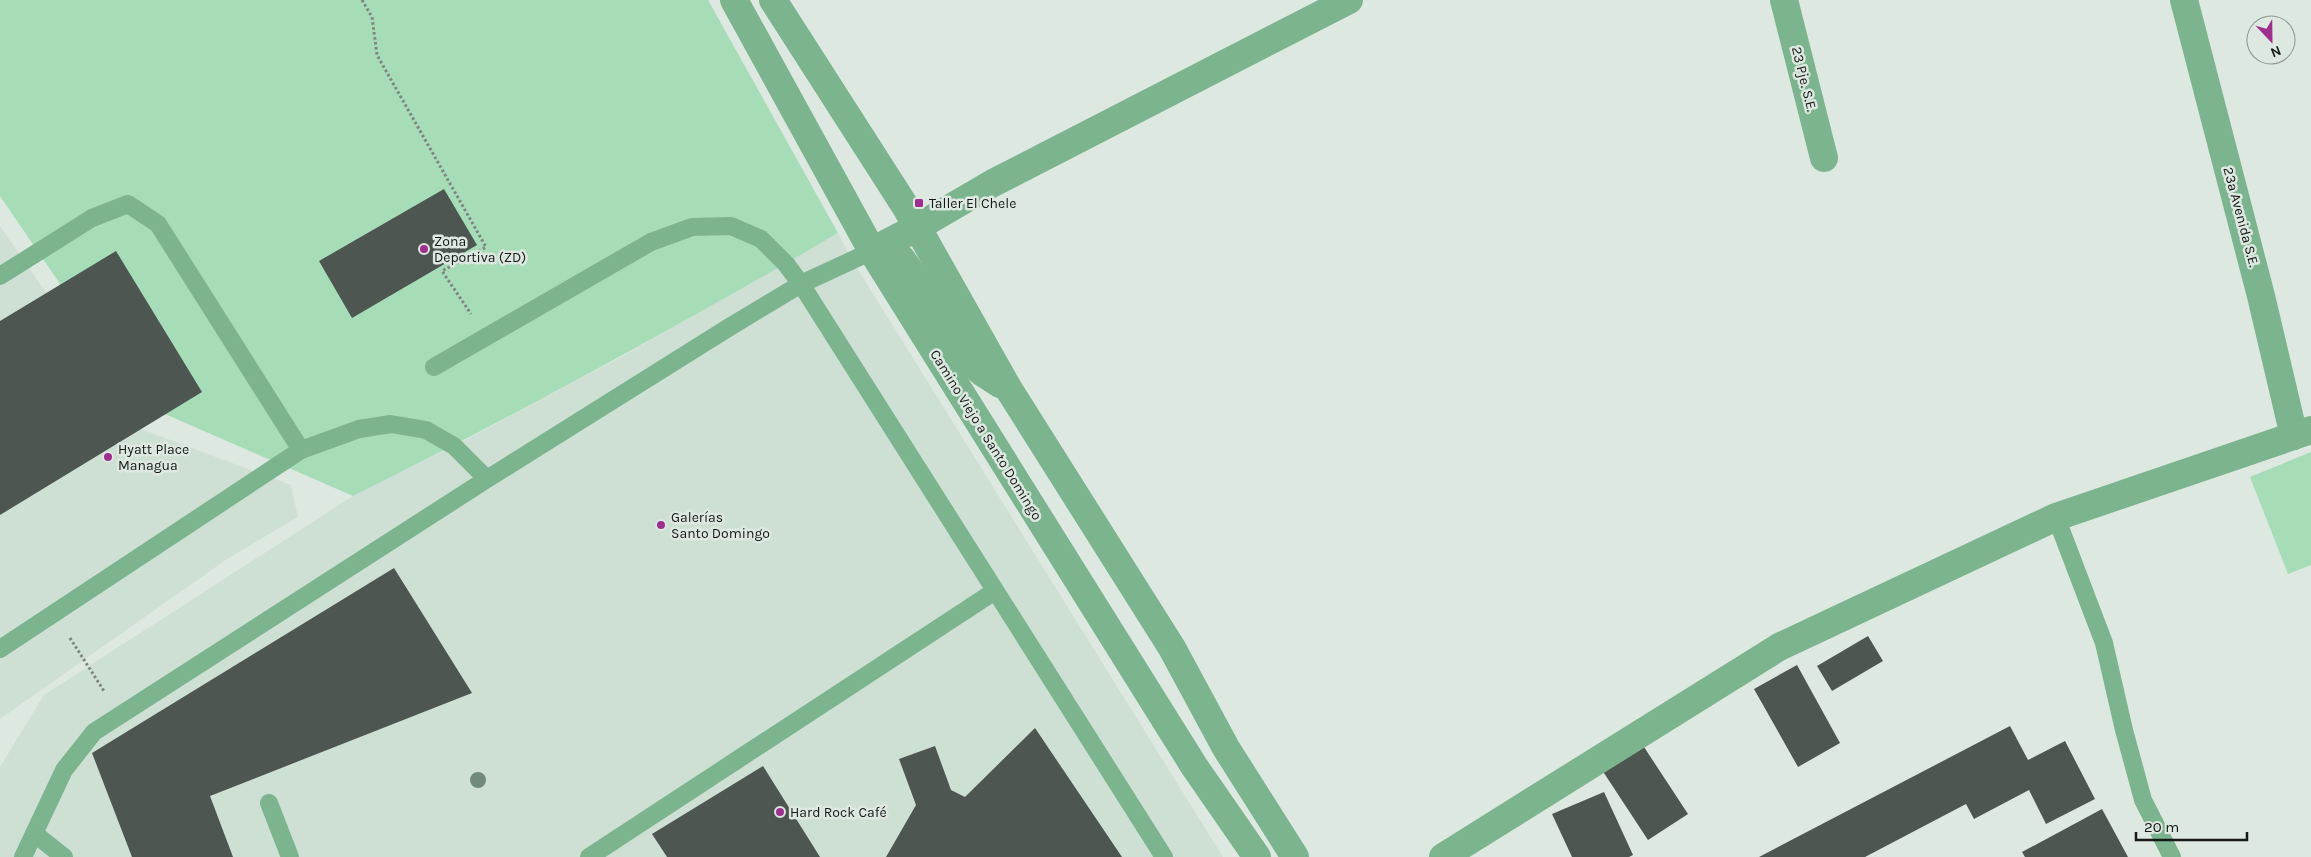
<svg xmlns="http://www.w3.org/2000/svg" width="2311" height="857" viewBox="0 0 2311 857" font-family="Karla,sans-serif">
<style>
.built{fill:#cee0d3}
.green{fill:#a6dcb7}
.building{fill:#4d5650}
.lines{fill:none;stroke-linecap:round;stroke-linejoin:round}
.path{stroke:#7e8580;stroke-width:3;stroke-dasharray:2.5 2.5;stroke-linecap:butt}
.service{stroke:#7bb48e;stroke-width:18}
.minor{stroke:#7bb48e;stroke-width:28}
.tertiary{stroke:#7bb48e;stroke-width:28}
.tree{fill:#718a7a}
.poi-dot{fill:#9e2f8e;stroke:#dde8e0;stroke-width:2}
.labels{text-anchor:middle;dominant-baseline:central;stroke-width:5;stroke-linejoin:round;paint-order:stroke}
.street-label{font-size:14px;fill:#151816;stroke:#dde8e0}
.poi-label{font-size:14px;fill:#151816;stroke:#dde8e0;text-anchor:start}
</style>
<rect width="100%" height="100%" fill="#dde8e0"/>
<g class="built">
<polygon points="0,226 141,429 291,485 298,517 227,559 0,719"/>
<polygon points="838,233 852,260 1223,857 0,857 0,767 44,695 353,496 454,446 623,356"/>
</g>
<g class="green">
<path d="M0,0H708L838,233C679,326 518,414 353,496L142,404L0,196Z"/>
<polygon points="2311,452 2311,565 2288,574 2250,477"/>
</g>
<g class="building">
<polygon points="444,189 477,245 352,318 319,261"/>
<polygon points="116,251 202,392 0,515 0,321"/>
<polygon points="394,568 472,693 210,796 233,857 132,857 92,753"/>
<polygon points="1868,636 1883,661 1832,691 1817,666"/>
<polygon points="1797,665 1840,743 1798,767 1754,689"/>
<polygon points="2010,726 2028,760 2065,741 2095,799 2046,824 2029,790 1974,819 1966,804 1865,857 1759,857"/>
<polygon points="1035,728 1122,857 886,857 916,805 899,759 935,746 951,790 965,797"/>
<polygon points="1642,744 1688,814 1648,840 1602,770"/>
<polygon points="763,766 820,857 667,857 652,834"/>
<polygon points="1604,792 1633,855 1629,857 1572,857 1552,814"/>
<polygon points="2102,809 2128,857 2025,857 2022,852"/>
</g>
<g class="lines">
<g class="path">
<polyline points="362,0 372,17 377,55 486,247 442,271 471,314"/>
<polyline points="70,638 104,691"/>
</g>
<g class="service">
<polyline points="0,276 92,218 128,204 158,224 301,450"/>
<polyline points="434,367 651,242 692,227 731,226 761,239 786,264 801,284 1164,857"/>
<polyline points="2056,517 2104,643 2124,730 2143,800 2172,857"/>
<polyline points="0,649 301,450 359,429 391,424 426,430 454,446 487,479"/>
<polyline points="269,803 290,857"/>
<polyline points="35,834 64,857"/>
<polyline points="23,857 64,770 94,732 487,479 728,328 801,284 872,251"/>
<polyline points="589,857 995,591"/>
</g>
<g class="minor">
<polyline points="1784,0 1824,158"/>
<polyline points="2184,0 2261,296 2294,436"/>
<polyline points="872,251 916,228 993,183 1349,0"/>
<polyline points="1443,857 1779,647 2056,517 2311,430"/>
</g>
<g class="tertiary">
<polyline points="734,0 872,251 1194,766 1257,857"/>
<polyline points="773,0 907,209 1008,388 1172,648 1226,748 1295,857"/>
<polyline points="872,251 887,252 901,258 935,307 962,354 983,373 1000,384"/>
</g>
</g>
<circle class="tree" cx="478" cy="780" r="8"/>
<g class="poi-dot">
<rect x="914" y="198" width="10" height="10" rx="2.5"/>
<circle cx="424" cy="249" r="5"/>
<circle cx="108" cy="457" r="5"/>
<circle cx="661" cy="525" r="5"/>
<circle cx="780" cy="812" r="5"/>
</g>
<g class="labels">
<g class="street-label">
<text transform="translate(1804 79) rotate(76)">23 Pje. S.E.</text>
<text transform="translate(2241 217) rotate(75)">23a Avenida S.E.</text>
<text transform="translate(986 435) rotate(58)">Camino Viejo a Santo Domingo</text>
</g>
<g class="poi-label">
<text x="929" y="203">Taller El Chele</text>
<text x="434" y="241">Zona<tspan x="434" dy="16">Deportiva (ZD)</tspan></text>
<text x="118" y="449">Hyatt Place<tspan x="118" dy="16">Managua</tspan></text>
<text x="671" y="517">Galerías<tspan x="671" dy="16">Santo Domingo</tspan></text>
<text x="790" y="812">Hard Rock Café</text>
</g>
</g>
<g transform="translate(2271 40) rotate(158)"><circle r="24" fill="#dde8e0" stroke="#8d958f"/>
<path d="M0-4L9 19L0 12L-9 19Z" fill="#9e2f8e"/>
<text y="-8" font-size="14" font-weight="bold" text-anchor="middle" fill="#151816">N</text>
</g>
<path d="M2136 832v8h111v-8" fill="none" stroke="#151816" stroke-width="2.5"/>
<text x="2144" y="832" font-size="15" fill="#151816" stroke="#dde8e0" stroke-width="4" paint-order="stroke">20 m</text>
</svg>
